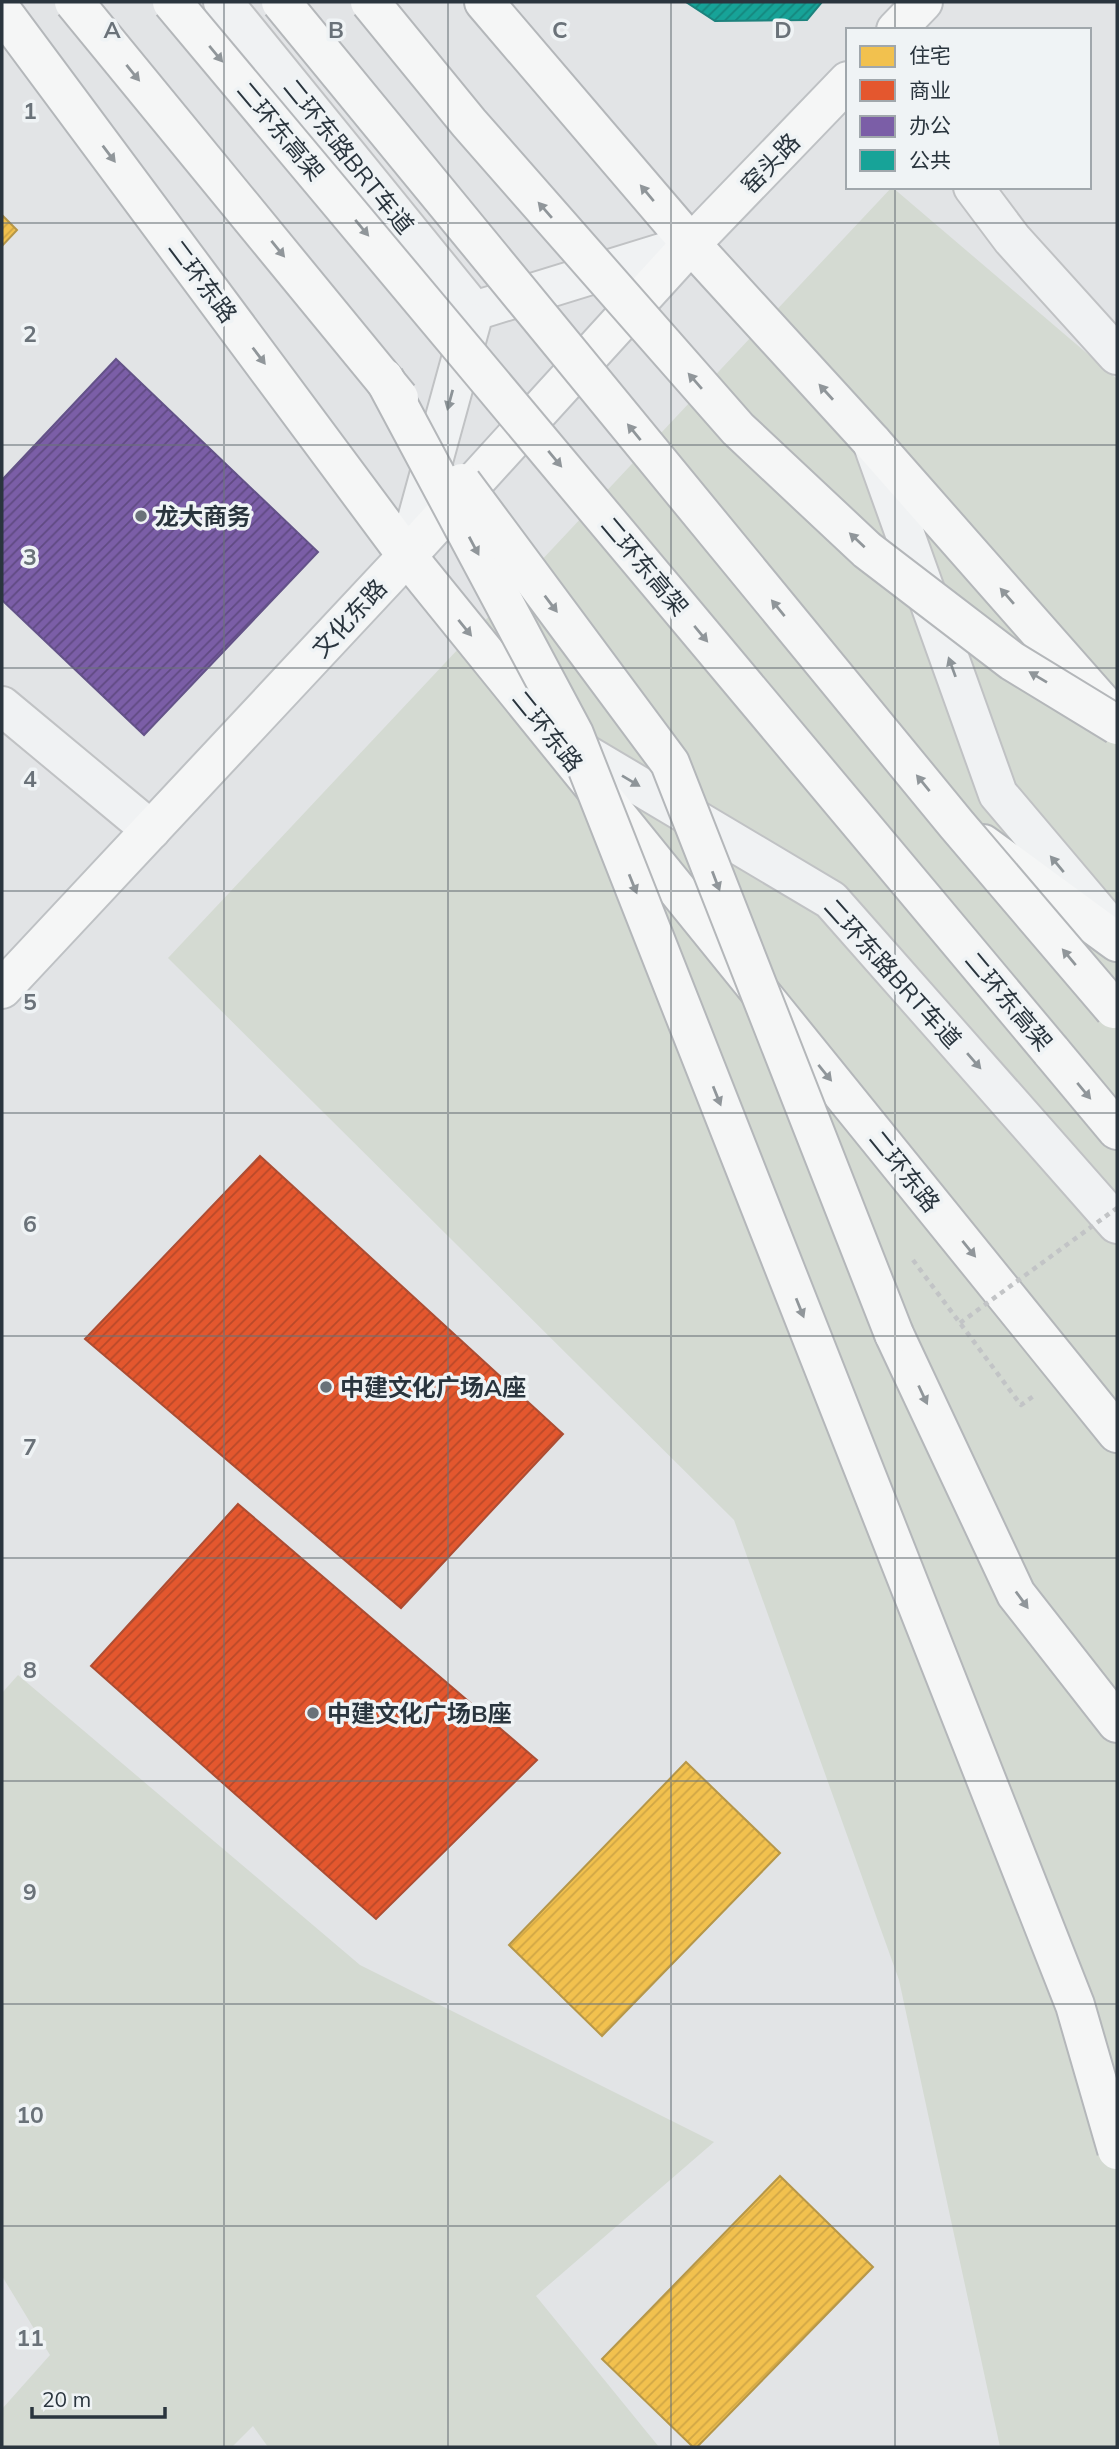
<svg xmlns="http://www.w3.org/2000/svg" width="1119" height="2449" viewBox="0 0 1119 2449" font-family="Mulish,'Noto Sans SC',sans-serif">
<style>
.park{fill:#d4dad2}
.homes{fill:url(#homes-hatch);stroke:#b69749;stroke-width:2}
.shops{fill:url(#shops-hatch);stroke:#ac4d33;stroke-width:2}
.offices{fill:url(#offices-hatch);stroke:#635288;stroke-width:2}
.public{fill:url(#public-hatch);stroke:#1d827d;stroke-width:2}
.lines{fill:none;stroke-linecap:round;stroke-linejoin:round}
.minor-casing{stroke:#c0c2c4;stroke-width:42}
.major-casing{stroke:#bec1c4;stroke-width:42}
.highway-casing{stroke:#b4b7ba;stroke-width:42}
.path{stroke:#c2c4c6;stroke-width:4.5;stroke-dasharray:5 5;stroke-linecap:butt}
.minor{stroke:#f0f2f3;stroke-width:38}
.major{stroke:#f5f6f6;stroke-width:38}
.highway{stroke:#f5f6f6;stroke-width:38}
.highway-bridge-casing{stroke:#b4b7ba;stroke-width:42;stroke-linecap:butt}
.path-bridge{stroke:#c2c4c6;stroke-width:4.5;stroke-dasharray:5 5;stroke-linecap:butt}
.highway-bridge{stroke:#f5f6f6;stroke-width:38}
.oneway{fill:#90969a}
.oneway2{fill:#8d9498}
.grid{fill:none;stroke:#6a7279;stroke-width:2;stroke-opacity:0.55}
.poi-dot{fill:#6a7279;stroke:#eff3f5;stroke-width:2.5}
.labels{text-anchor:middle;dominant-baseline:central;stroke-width:7;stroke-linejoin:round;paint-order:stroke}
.street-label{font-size:24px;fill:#2a353e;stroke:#eff3f5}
.poi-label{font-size:24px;font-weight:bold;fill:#2a353e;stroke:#eff3f5;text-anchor:start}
.grid-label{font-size:23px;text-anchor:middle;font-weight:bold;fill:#6a7279;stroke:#eff3f5;stroke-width:7;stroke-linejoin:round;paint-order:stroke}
</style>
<defs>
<pattern id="homes-hatch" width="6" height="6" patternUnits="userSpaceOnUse" patternTransform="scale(1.75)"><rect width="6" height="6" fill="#f2c14e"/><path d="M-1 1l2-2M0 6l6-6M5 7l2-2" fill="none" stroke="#d0a645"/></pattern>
<pattern id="shops-hatch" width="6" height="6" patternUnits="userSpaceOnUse" patternTransform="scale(1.75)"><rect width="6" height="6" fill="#e4572e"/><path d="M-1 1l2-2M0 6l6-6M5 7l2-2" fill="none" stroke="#b94929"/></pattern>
<pattern id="offices-hatch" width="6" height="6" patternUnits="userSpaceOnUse" patternTransform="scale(1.75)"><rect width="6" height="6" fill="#7b5ea7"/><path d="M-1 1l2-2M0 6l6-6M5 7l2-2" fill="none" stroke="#604a82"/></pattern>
<pattern id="public-hatch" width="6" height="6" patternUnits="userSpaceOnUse" patternTransform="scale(1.75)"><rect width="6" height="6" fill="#17a398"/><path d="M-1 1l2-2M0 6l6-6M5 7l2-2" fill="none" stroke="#15867d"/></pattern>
</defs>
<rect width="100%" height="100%" fill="#e2e4e6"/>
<g class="park">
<polygon points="892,187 1117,379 1117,2447 1000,2447 899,1980 734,1520 168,958"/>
<polygon points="18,1675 360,1965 714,2142 536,2296 659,2447 268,2447 253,2426 232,2447 2,2447 2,2409 50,2355 2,2276 2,1693"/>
</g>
<g class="homes">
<polygon points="2,215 17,230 2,246"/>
<polygon points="686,1762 780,1853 602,2036 509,1945"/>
<polygon points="780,2176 873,2267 697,2447 693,2447 602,2359"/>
</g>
<g class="shops">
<polygon points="260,1156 563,1434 401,1608 85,1339"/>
<polygon points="238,1504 537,1760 376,1919 91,1666"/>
</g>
<polygon class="offices" points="116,359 318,552 144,735 2,600 2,480"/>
<polygon class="public" points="686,2 822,2 807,20 715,21"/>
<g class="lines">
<g class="minor-casing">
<g id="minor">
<polyline points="223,2 474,311"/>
<polyline points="973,187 1012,239 1117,355"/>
<polyline points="474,311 691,244"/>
<polyline points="872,442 998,794 1114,931"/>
<polyline points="407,556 471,323"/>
<polyline points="2,706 151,830"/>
<polyline points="562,740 831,900 1117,1224"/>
</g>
</g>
<g class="major-casing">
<g id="major">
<polyline points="896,30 923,2"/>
<polyline points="2,989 407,556 691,244 848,81"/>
</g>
</g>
<g class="highway-casing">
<g id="highway">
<polyline points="484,2 691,244 872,442 1117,720"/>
<polyline points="2,11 407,556 1117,1433"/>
<polyline points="983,844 1117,942"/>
<polyline points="1051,1051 1117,1130"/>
<polyline points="894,1334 1016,1594 1117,1723"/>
</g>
</g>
<polyline class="path" points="913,1260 1021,1405 1035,1395"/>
<use href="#minor" class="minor"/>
<use href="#major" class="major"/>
<use href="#highway" class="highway"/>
<g class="highway-bridge-casing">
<g id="highway-bridge">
<polyline points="74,2 399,398"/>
<polyline points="172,2 1051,1051"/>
<polyline points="281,2 957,825 1114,1009"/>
<polyline points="370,2 469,123 738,429 867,550 1012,661 1117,725"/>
<polyline points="384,378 574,734 1075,2005 1117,2150"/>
<polyline points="462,483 670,763 894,1334"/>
</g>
</g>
<polyline class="path-bridge" points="960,1323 1117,1208"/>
<use href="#highway-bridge" class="highway-bridge"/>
</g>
<defs><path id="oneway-solid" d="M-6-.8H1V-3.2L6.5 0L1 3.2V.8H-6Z" transform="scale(1.75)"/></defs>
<g class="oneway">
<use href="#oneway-solid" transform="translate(216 54) rotate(50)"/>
<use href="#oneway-solid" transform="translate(133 73) rotate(51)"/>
<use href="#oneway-solid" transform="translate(109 154) rotate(53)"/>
<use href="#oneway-solid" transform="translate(647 193) rotate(-130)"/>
<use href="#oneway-solid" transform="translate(545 210) rotate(-131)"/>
<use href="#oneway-solid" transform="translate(362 228) rotate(50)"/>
<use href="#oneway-solid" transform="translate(278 249) rotate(51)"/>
<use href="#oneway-solid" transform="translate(259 356) rotate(53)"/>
<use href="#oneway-solid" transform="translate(695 381) rotate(-131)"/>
<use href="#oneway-solid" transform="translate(826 392) rotate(-132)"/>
<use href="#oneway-solid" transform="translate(634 432) rotate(-129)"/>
<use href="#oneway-solid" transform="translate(555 459) rotate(50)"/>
<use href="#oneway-solid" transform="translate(857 540) rotate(-137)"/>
<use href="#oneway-solid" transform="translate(474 546) rotate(62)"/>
<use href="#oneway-solid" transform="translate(1007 596) rotate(-131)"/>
<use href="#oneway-solid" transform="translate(551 604) rotate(53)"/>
<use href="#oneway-solid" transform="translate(778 608) rotate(-129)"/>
<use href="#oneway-solid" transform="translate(465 628) rotate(51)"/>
<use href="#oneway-solid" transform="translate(701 634) rotate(50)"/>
<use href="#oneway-solid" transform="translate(1038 677) rotate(-149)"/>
<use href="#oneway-solid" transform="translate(923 783) rotate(-129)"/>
<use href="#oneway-solid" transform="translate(716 881) rotate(69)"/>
<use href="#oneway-solid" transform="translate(633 884) rotate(68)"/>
<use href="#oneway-solid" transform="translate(1069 957) rotate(-130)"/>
<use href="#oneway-solid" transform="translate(825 1073) rotate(51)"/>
<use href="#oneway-solid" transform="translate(1084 1091) rotate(50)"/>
<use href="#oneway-solid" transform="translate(717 1096) rotate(68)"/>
<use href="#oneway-solid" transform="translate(969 1249) rotate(51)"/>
<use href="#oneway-solid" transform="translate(800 1308) rotate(68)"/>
<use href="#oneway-solid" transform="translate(923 1395) rotate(65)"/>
<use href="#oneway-solid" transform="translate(1022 1600) rotate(54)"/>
</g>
<g class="oneway2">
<use href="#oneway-solid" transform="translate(450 400) rotate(105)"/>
<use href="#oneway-solid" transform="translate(952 667) rotate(-110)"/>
<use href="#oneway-solid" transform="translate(631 781) rotate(31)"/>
<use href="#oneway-solid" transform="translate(1057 864) rotate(-130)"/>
<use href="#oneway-solid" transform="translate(974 1061) rotate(49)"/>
</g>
<path class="grid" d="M224,2V2447M448,2V2447M671,2V2447M895,2V30M895,187V2447M2,223H1117M2,445H1117M2,668H1117M2,891H1117M2,1113H1117M2,1336H1117M2,1558H1117M2,1781H1117M2,2004H1117M2,2226H1117"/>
<g class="poi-dot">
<circle cx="141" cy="516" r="7"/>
<circle cx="326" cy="1387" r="7"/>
<circle cx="313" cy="1713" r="7"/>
</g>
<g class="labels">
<g class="street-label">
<text transform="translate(281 131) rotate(50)">二环东高架</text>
<text transform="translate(349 156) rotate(51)">二环东路BRT车道</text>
<text transform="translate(770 163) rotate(-46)">窑头路</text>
<text transform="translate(203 281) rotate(53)">二环东路</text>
<text transform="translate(645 566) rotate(50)">二环东高架</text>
<text transform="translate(349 618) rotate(-47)">文化东路</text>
<text transform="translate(548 731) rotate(51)">二环东路</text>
<text transform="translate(893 973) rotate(48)">二环东路BRT车道</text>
<text transform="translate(1009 1001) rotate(50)">二环东高架</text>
<text transform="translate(905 1171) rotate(51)">二环东路</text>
</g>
<g class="poi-label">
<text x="155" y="516">龙大商务</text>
<text x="340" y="1387">中建文化广场A座</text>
<text x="327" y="1713">中建文化广场B座</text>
</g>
</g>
<g class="grid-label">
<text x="112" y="38">A</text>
<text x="336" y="38">B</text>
<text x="560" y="38">C</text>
<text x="783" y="38">D</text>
<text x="30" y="119">1</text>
<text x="30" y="342">2</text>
<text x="30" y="565">3</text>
<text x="30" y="787">4</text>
<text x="30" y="1010">5</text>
<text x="30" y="1232">6</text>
<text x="30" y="1455">7</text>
<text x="30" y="1678">8</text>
<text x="30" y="1900">9</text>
<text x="30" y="2123">10</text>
<text x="30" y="2346">11</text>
</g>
<rect width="1119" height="2449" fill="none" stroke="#2a353e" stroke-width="7"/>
<rect x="846" y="28" width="245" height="161" fill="#eff3f5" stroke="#a0a7ac" stroke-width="2"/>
<rect x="860" y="46" width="35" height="21" fill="#f2c14e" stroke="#a0a7ac" stroke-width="2"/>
<text x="909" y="63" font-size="21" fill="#2a353e">住宅</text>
<rect x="860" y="80" width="35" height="21" fill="#e4572e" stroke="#a0a7ac" stroke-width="2"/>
<text x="909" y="98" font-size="21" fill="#2a353e">商业</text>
<rect x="860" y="116" width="35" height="21" fill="#7b5ea7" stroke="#a0a7ac" stroke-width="2"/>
<text x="909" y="133" font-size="21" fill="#2a353e">办公</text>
<rect x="860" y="150" width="35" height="21" fill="#17a398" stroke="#a0a7ac" stroke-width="2"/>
<text x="909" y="168" font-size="21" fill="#2a353e">公共</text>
<path d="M32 2407v10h133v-10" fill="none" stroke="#2a353e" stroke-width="3.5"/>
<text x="42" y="2407" font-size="21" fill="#2a353e" stroke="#eff3f5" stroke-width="5" paint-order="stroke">20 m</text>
</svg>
